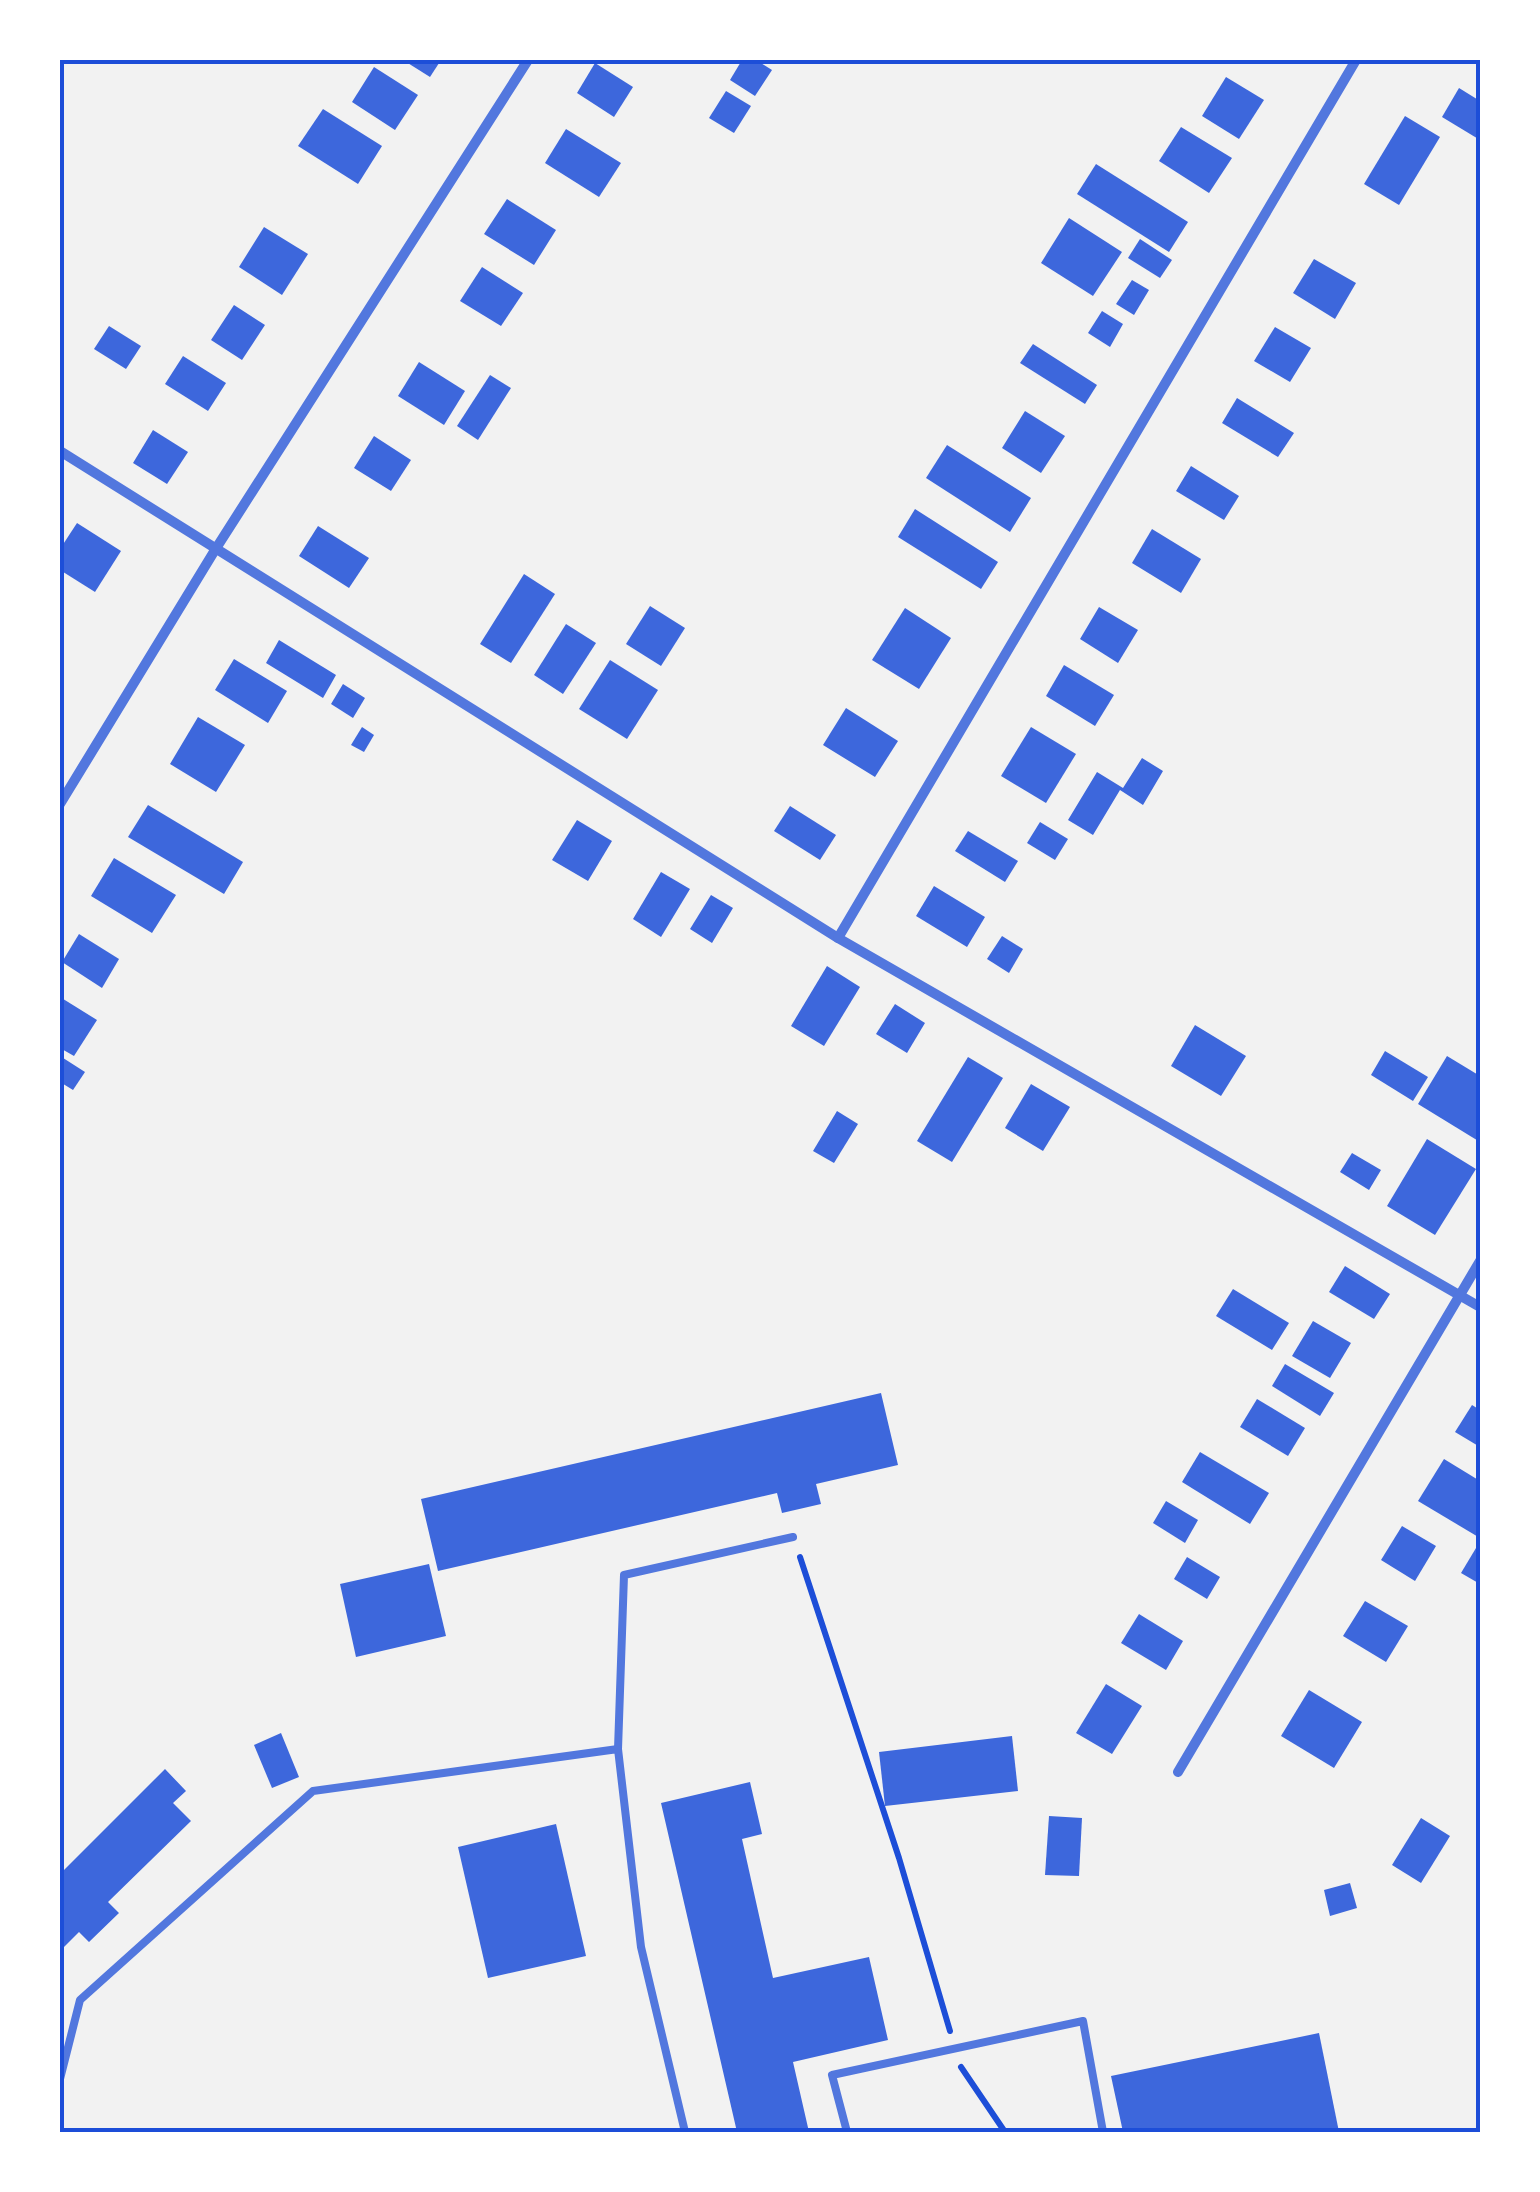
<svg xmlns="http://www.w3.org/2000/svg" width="1540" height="2192" viewBox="0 0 1540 2192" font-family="Overpass,sans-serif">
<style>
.building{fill:#3d67dc}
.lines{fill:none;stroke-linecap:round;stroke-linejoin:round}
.path{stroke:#1d4ed8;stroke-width:6}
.service{stroke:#5277de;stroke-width:8}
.minor{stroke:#5277de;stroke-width:10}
.neatline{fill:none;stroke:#1d4ed8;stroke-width:4}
</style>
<rect width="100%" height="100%" fill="#f2f2f2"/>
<g class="building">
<polygon points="403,60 441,60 430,77"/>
<polygon points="742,60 756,60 772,70 755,96 730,80"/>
<polygon points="595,63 633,87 614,117 577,93"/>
<polygon points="374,67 418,95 395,130 352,102"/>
<polygon points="1226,77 1264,100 1239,139 1202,116"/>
<polygon points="1459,88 1480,101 1480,140 1442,117"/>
<polygon points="726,91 751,106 734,133 709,118"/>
<polygon points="323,109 382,146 358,184 298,146"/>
<polygon points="1405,116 1440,137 1399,205 1364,184"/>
<polygon points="1181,127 1232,158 1209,193 1159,161"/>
<polygon points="566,129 621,163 599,197 545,163"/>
<polygon points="1096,164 1188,222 1169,252 1077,194"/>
<polygon points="507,199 556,230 534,265 484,234"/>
<polygon points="1069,218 1122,252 1093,296 1041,263"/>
<polygon points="264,227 308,254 282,295 239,267"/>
<polygon points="1140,239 1172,260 1160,278 1128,258"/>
<polygon points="1314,259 1356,283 1335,319 1293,293"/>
<polygon points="482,267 523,293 501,326 460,301"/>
<polygon points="1132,280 1149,290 1134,315 1116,304"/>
<polygon points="234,305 265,325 242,360 211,340"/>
<polygon points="1102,311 1123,324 1110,347 1088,333"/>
<polygon points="109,326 141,346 126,369 94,349"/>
<polygon points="1275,327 1311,348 1290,382 1254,361"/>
<polygon points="1033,344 1097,385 1085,404 1020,363"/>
<polygon points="183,356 226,383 208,411 165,384"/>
<polygon points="419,362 465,391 444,425 398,396"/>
<polygon points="490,375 511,388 478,440 457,426"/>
<polygon points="1237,398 1294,433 1278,457 1222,423"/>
<polygon points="1025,411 1065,436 1041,473 1002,448"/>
<polygon points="153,430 188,452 167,484 133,463"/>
<polygon points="374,436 411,460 391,491 354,468"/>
<polygon points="947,445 1031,498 1010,532 926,478"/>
<polygon points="1191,466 1239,496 1224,520 1176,491"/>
<polygon points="915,509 998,562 981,589 898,537"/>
<polygon points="77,523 121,551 95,592 60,570 60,549"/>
<polygon points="318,526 369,558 349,588 299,556"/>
<polygon points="1152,529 1201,559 1181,593 1132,563"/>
<polygon points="524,574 555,594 511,663 480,644"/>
<polygon points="650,606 685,628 661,666 626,644"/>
<polygon points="1099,607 1138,630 1118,663 1080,639"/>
<polygon points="905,608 951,638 919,689 872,660"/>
<polygon points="566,624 596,643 563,694 534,675"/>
<polygon points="279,640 336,675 323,698 266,663"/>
<polygon points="234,659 287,691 268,723 215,690"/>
<polygon points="610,660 658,690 627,739 579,709"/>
<polygon points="1064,665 1114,695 1095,726 1046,696"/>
<polygon points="343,684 365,698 353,718 331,704"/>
<polygon points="846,708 898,741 875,777 823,745"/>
<polygon points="198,717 245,745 216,792 170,764"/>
<polygon points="362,727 374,735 364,752 351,745"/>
<polygon points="1031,727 1076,754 1046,803 1001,776"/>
<polygon points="1142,758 1163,771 1143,805 1120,790 1093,835 1068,820 1097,772 1123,788"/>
<polygon points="148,805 243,862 224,894 128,837"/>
<polygon points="790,806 836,835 820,860 774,831"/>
<polygon points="577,820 612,841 588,881 552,860"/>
<polygon points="1040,822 1068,839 1055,860 1027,843"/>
<polygon points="968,831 1018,861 1005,882 955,851"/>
<polygon points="114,858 176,895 152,933 91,896"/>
<polygon points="661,872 690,889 661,937 633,919"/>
<polygon points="934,886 985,917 967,947 916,916"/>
<polygon points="711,895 733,908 712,943 690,929"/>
<polygon points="79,934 119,959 102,988 62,962"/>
<polygon points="1002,936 1023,949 1009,973 987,959"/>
<polygon points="827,966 860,987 824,1046 791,1026"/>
<polygon points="60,997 97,1020 74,1056 60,1048"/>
<polygon points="895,1004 925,1023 907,1053 876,1034"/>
<polygon points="1195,1025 1246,1056 1221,1096 1171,1066"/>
<polygon points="1385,1051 1428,1077 1413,1101 1371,1075"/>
<polygon points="60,1056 85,1072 73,1090 60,1082"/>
<polygon points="1447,1056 1480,1076 1480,1142 1418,1104"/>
<polygon points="968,1057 1003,1078 952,1162 917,1141"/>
<polygon points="1031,1084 1070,1107 1043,1151 1005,1128"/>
<polygon points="837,1111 858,1124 834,1163 813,1151"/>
<polygon points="1427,1139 1476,1169 1435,1235 1387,1206"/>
<polygon points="1352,1153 1381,1170 1369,1190 1340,1172"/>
<polygon points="1345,1266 1390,1294 1374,1319 1329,1292"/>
<polygon points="1233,1289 1289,1323 1272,1350 1216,1316"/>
<polygon points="1313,1321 1351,1343 1330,1378 1292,1356"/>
<polygon points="1285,1364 1334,1393 1320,1416 1272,1386"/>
<polygon points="881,1393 898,1465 816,1484 821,1504 782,1513 777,1493 438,1571 421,1499"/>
<polygon points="1257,1399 1305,1428 1288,1456 1240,1427"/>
<polygon points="1472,1405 1480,1410 1480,1447 1455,1432"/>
<polygon points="1200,1452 1269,1493 1250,1524 1182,1482"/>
<polygon points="1444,1459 1480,1481 1480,1538 1418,1501"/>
<polygon points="1166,1501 1198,1520 1185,1543 1153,1523"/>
<polygon points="1402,1526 1436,1546 1415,1581 1381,1560"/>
<polygon points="1476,1548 1480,1550 1480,1584 1461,1573"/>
<polygon points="1187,1557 1220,1577 1207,1599 1174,1579"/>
<polygon points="429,1564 446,1636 356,1657 340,1584"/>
<polygon points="1365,1601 1408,1626 1386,1662 1343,1636"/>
<polygon points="1139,1614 1183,1641 1166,1670 1121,1643"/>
<polygon points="1106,1684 1142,1706 1112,1754 1076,1733"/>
<polygon points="1309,1690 1362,1722 1334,1768 1281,1736"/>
<polygon points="281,1733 299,1777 272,1788 254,1745"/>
<polygon points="1012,1736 1018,1791 885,1806 879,1752"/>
<polygon points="165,1769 186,1791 173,1803 191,1821 108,1902 119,1913 89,1942 79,1932 60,1951 60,1874"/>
<polygon points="750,1782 762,1834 742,1839 773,1978 869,1957 888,2040 793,2062 809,2132 737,2132 661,1803"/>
<polygon points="1049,1816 1082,1818 1079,1876 1045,1875"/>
<polygon points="1421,1818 1450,1836 1421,1883 1392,1865"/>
<polygon points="556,1824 586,1956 488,1978 458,1847"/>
<polygon points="1350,1883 1357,1908 1330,1916 1324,1890"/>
<polygon points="1319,2033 1339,2132 1123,2132 1111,2076"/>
</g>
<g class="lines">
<g class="path">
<polyline points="800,1557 899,1858 950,2031"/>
<polyline points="961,2067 1005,2132"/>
</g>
<g class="service">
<polyline points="618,1749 624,1575 793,1537"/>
<polyline points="60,2079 80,2000 313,1791 618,1749 641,1947 685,2132"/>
<polyline points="847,2132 832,2075 1083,2021 1103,2132"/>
</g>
<g class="minor">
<polyline points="60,451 838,938 1480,1307"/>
<polyline points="60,804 215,550 528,60"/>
<polyline points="838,938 1356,60"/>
<polyline points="1178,1772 1480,1261"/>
</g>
</g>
<rect width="1540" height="2192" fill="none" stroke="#ffffff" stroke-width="125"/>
<rect x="62" y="62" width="1416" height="2068" class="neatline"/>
</svg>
